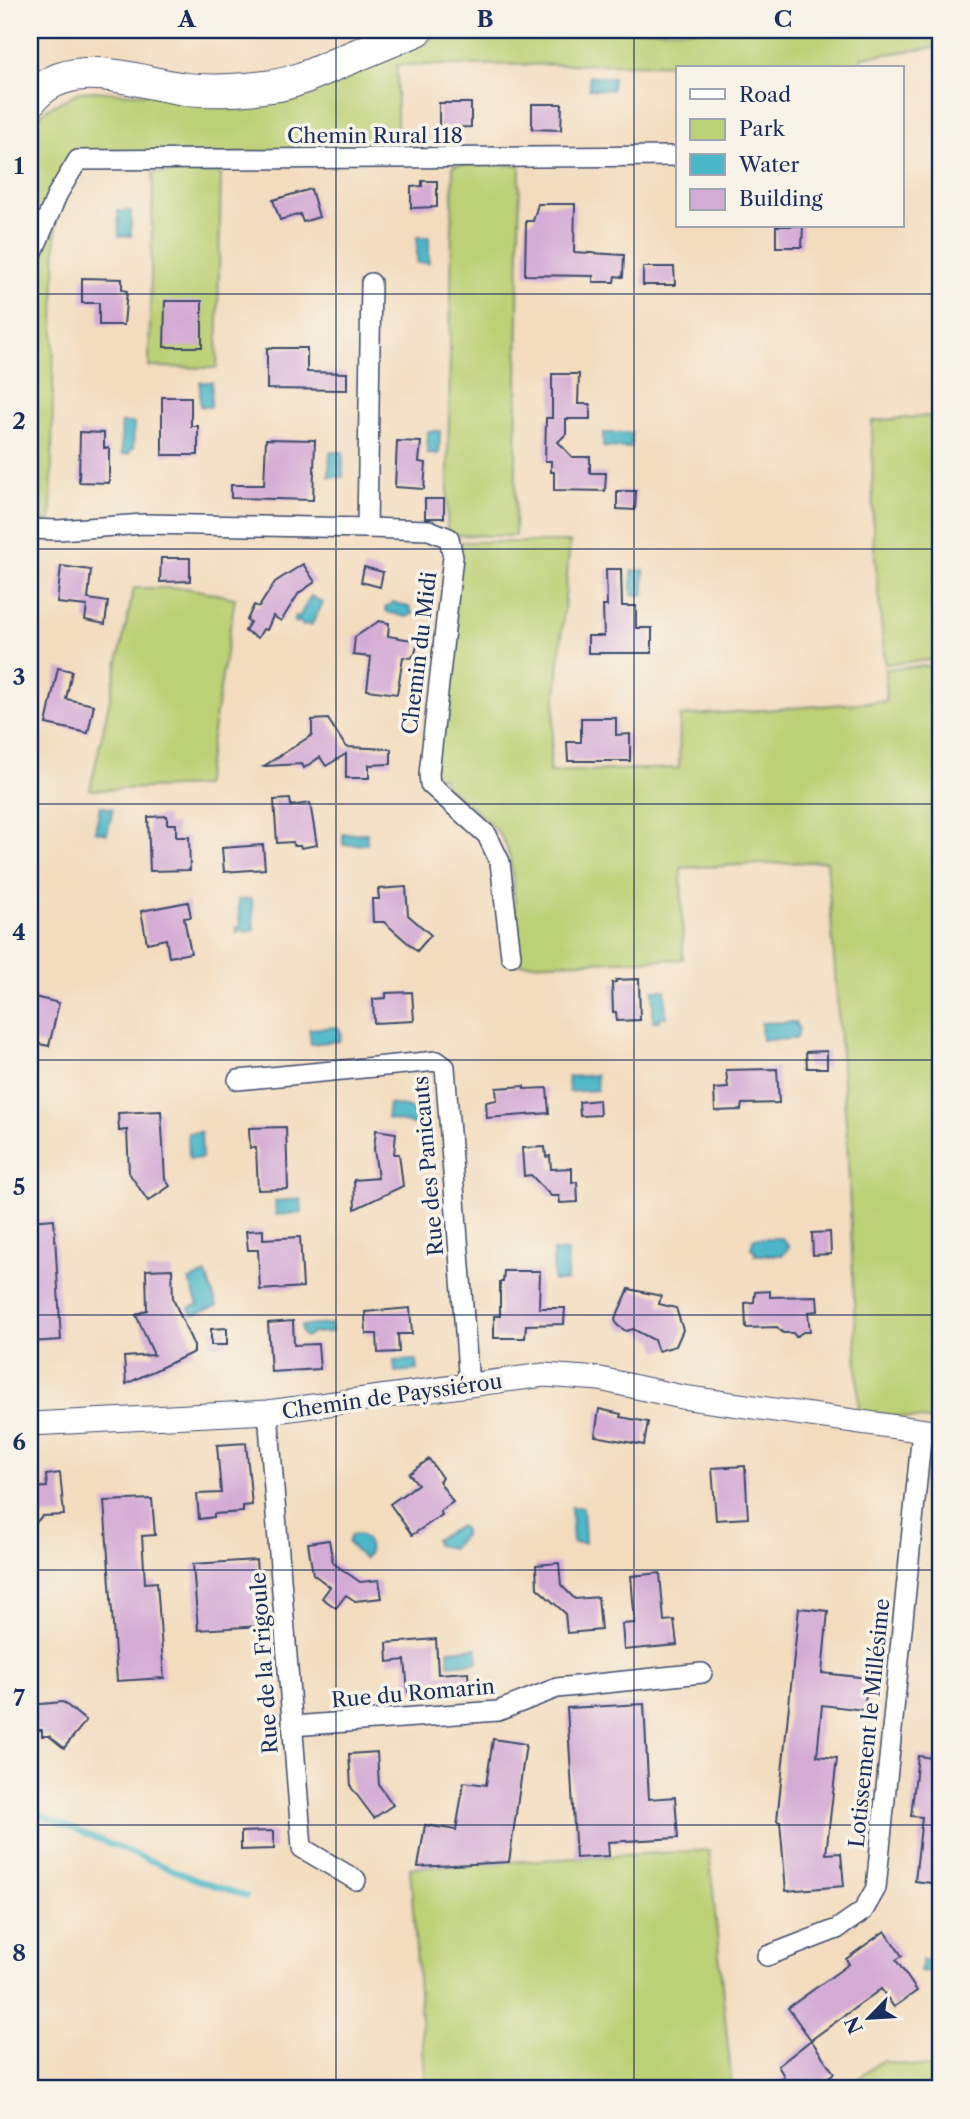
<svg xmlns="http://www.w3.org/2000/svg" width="970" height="2119" viewBox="0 0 970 2119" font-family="'Libre Caslon Text',serif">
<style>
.green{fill:#bcd074;stroke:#6c8069;stroke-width:2}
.water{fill:#4cb7c8;stroke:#347393;stroke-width:2}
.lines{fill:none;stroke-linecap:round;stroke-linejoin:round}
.stream{stroke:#4cb7c8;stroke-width:6}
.building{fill:#d4abd5}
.minor-casing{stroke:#3b496c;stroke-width:22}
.tertiary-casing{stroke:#3b496c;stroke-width:25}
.trunk-casing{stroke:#3b496c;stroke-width:34}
.minor{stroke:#fff;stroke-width:19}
.tertiary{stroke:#fff;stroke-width:23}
.trunk{stroke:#fff;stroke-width:32}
.grid{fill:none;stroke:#1b2f5e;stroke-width:2;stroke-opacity:0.55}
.labels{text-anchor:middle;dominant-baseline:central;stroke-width:7;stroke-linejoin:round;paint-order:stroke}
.street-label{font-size:21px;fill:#1b2f5e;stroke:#f7f3e8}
.neatline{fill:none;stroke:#1b2f5e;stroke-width:2.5}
.grid-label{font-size:23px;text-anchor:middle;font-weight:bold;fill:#1b2f5e}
</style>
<rect width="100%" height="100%" fill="#f7f3e8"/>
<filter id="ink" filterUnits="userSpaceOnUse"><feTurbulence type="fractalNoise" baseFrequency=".0143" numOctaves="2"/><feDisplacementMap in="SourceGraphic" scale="14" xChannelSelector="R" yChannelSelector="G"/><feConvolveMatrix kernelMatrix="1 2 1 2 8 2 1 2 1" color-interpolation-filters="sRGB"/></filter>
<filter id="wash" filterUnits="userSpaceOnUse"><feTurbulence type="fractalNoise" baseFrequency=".00686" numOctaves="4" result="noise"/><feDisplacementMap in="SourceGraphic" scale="28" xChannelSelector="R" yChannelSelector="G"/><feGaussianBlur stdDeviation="1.57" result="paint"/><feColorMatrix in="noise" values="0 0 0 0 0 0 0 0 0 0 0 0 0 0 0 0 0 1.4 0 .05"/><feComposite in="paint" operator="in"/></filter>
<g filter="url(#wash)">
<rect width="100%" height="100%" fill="#f3dcbe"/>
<g class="green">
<polygon points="451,30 940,30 940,47 861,57 861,68 678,68 678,152 676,151 677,64 397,65 397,153 96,155 90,150 72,159 30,250 30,126 45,110 79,92 95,91 131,94 320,87"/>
<polygon points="453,165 520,165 515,536 447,535"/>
<polygon points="221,172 217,368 149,367 153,173"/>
<polygon points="56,209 51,521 30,520 30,271"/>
<polygon points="940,415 940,659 885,664 873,536 872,421"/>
<path d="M461,542H570L549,772L679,768L680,716L886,701L885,669L940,665V1421L859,1413L847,1138L827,861L681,868L683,959L518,964C516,937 516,862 504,841C492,821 463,801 445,785L443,777H432Z"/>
<polygon points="134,588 187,588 235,598 204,786 90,790"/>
<polygon points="709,1850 732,2089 426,2089 410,1868"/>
<polygon points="881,2061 940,2069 940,2089 845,2089"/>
</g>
<g class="water">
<polygon points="589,76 613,78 612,90 589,89"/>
<polygon points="118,211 131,211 131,236 119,236"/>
<rect x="417" y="237" width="12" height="26"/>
<polygon points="200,382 212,382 211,407 200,406"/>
<polygon points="121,423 134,423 133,449 130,450 129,454 122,454"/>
<polygon points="428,431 440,431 439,454 427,453"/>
<polygon points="603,433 632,433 631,448 603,447"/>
<polygon points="330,452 343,452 343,477 329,477"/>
<polygon points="644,570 644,595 632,595 632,571"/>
<polygon points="311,596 323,603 311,626 307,624 303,626 300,621 296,623 293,619 296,616 299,617"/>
<polygon points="393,602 409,607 413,614 406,617 387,612 385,608"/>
<polygon points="100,806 113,809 107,834 95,831"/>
<polygon points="367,833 367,844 343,845 343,834"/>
<polygon points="252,899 254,930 236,932 236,928 240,927 238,900"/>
<polygon points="653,990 665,990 666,1017 660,1017 660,1021 653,1021"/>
<polygon points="795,1022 799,1030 796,1039 762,1040 761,1023"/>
<polygon points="338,1027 342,1034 339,1041 311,1044 309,1029"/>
<polygon points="596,1075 597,1090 569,1092 568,1077"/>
<polygon points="389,1104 415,1109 414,1116 420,1118 418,1125 387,1119"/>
<polygon points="201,1132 202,1158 189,1159 188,1133"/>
<polygon points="301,1199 302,1213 276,1215 275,1201"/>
<polygon points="754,1238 782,1238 789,1247 782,1255 755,1255 755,1251 751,1248"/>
<polygon points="553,1251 568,1251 567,1281 553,1281"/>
<polygon points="206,1274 217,1306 192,1315 189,1308 198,1305 189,1280"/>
<polygon points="331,1324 332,1332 313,1333 306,1337 302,1334 301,1326"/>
<polygon points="417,1360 418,1370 395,1372 394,1361"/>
<polygon points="571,1507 583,1507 585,1543 573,1543"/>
<polygon points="460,1526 464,1530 464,1535 452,1548 436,1545 435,1540"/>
<path d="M359,1534C369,1540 374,1550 364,1559L348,1543L351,1535Z"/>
<polygon points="477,1648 478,1662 449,1665 448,1650"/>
<polygon points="922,1960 940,1963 940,1973 920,1971"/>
</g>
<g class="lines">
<polyline class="stream" points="30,1811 197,1880 246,1896"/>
</g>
<g id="blocks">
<g class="building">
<polygon points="439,103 471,103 471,127 439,128"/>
<polygon points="532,104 562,104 561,130 532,129"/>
<polygon points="422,181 437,181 437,207 411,208 411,187 422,186"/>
<polygon points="311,189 319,217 303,222 300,214 280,220 273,200"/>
<polygon points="538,204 575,204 574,252 624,255 623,277 615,276 614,282 593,282 593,276 525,275 526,221 533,221"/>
<polygon points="776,226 803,226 802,247 776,247"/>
<polygon points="643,267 674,267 675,285 643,285"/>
<polygon points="82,278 122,279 122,290 127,291 124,325 99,325 99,303 82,303"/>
<polygon points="165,301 202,301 202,347 164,347"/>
<polygon points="267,348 307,348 307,372 347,373 347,390 267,389"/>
<polygon points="552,374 579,374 578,404 590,404 590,419 566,419 566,434 558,442 572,457 590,457 590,473 606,473 605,491 554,490 554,472 551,472 551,461 545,461 546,418 552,418"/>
<polygon points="162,397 191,397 191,426 198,426 198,455 162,455"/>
<polygon points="80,432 104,433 104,448 109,448 109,483 79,482"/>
<polygon points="266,439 315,440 313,500 231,498 231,485 264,485"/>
<polygon points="397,441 421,442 419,462 426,463 424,489 395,487"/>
<polygon points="617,491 636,491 635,510 617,509"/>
<rect x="425" y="499" width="19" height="19"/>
<polygon points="161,558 190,558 190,581 160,582"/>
<polygon points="303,564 315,582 299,593 281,621 273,616 267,630 263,629 258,638 245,631 250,622 247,620 254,605 259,607 275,582"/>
<polygon points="61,566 91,570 88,599 108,602 105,624 85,620 87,606 57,603"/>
<polygon points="364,567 383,572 380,587 361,582"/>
<polygon points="606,569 621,569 622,606 636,606 636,628 652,628 652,653 588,653 588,636 604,636 603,606 607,606"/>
<polygon points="379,621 389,623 388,636 418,641 415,654 411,658 403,657 397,694 367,690 371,657 353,655 355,637"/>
<polygon points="58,668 72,671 66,699 94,705 88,733 46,724"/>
<polygon points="581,718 616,718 616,735 630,734 630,761 568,761 567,742 581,742"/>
<polygon points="328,719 346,747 391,749 391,764 369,765 369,778 346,778 346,754 326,766 320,757 304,768 302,764 264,766 312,735 312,720"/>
<polygon points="290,799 291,806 310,803 317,845 301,848 300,846 294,846 293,842 277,843 274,800"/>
<polygon points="167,816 167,824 176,824 176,837 189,837 190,870 150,871 148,817"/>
<polygon points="263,845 265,869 224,872 222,848"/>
<polygon points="406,887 408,915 431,935 417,951 384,922 373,922 372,899 379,899 378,889"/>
<polygon points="188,902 191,917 184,918 191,953 169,957 166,939 147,943 141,911"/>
<polygon points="639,979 640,1020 617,1021 616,1012 613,1012 612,983 616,982 616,980"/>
<polygon points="412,992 414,1021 374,1023 373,999 386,998 386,993"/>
<polygon points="30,996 59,1003 49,1046 30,1042"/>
<polygon points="827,1051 827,1068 807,1068 806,1052"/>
<polygon points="777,1069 779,1103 742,1104 741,1110 715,1111 714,1089 728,1088 726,1070"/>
<polygon points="524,1086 524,1089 547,1088 549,1113 487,1118 486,1102 497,1100 496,1088"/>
<polygon points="599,1100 600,1115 580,1116 579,1102"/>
<polygon points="161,1111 165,1179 170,1186 148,1201 129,1173 127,1130 119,1131 118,1113"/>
<polygon points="286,1127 288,1189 258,1190 256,1148 250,1148 249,1128"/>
<polygon points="376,1130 396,1133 394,1154 399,1154 403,1186 355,1209 354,1180 378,1178 374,1149"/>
<polygon points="545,1147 546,1157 550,1156 551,1169 572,1168 572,1183 577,1182 578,1202 560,1203 559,1196 551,1196 531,1175 524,1176 522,1148"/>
<polygon points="54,1219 61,1340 30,1342 30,1221"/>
<polygon points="263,1230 263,1239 300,1237 303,1287 260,1290 258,1250 248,1250 246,1231"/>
<polygon points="830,1232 831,1254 813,1255 812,1233"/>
<polygon points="172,1269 173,1299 194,1346 194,1352 126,1384 124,1357 154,1355 136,1315 147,1310 146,1270"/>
<polygon points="504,1271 540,1271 539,1308 565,1308 564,1324 526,1325 525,1338 494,1338 494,1316 500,1316 500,1282 503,1282"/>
<polygon points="629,1289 661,1296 659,1304 676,1308 683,1330 676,1346 658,1351 654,1340 633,1329 626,1331 617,1325 615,1319"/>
<polygon points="770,1291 770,1297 817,1296 818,1311 808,1312 810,1332 803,1332 796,1337 793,1333 783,1333 777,1327 746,1328 745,1303 754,1302 755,1292"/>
<polygon points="410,1308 412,1334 398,1334 399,1352 378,1353 377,1334 366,1334 365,1312"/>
<polygon points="293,1321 294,1345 318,1344 320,1369 271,1372 268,1323"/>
<polygon points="227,1328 227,1345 211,1345 211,1329"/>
<polygon points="599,1409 621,1414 620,1417 648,1422 644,1445 595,1436"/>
<polygon points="246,1443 252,1505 243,1506 243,1512 214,1514 214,1517 199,1519 197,1494 221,1493 217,1445"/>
<polygon points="429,1459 442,1478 439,1481 453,1502 440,1511 442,1515 412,1535 390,1504 418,1484 409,1474"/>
<polygon points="745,1466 748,1518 716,1520 712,1468"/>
<polygon points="60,1473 64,1515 42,1516 30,1529 30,1488 47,1487 46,1475"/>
<polygon points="152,1499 155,1535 142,1536 145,1583 157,1582 164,1678 117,1681 104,1501"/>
<polygon points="329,1540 333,1563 360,1582 379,1580 382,1598 355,1601 346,1595 336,1608 322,1598 330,1587 313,1574 308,1543"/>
<polygon points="256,1560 261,1626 198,1630 193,1564"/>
<polygon points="559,1563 561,1585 575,1599 598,1597 601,1630 567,1633 565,1613 537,1588 536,1565"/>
<polygon points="660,1573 664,1621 674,1620 677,1645 624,1650 622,1624 635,1623 631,1576"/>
<polygon points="799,1608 828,1611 822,1673 868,1678 864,1710 822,1705 817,1756 837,1758 826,1854 841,1853 844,1886 786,1891 780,1822 777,1821"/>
<polygon points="436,1639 438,1674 468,1672 469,1687 408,1692 405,1660 388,1662 387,1643"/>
<polygon points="63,1702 86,1721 64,1748 49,1736 42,1736 42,1730 30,1730 30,1705"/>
<polygon points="644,1704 649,1799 675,1797 678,1838 608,1842 609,1856 576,1858 567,1708"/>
<polygon points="493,1739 526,1744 509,1862 418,1867 425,1825 456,1830 464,1782 486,1785"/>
<polygon points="377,1752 379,1785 393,1805 374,1818 351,1787 349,1754"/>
<polygon points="918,1756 940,1759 940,1884 915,1881 922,1817 911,1816"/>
<polygon points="274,1831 274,1849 241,1850 241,1832"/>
<polygon points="885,1931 902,1956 896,1960 917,1991 894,2007 881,1989 811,2040 834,2073 812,2089 766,2089 784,2076 778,2066 811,2040 788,2008 849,1964 846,1959"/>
</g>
</g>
</g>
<g filter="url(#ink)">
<use href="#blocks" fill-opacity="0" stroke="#3b496c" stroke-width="2"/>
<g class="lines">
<g class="minor-casing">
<g id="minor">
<polyline points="30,259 58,193 78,160 678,156"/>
<polyline points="367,528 371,283"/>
<polyline points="30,529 58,530 144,524 367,528 429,530 449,538 453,557 429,774 430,784 487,835 500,862 511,956"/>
<polyline points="238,1080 437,1061 445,1067 469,1385"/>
<polyline points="268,1412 302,1848 356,1880"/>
<polyline points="292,1726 498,1711 557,1688 702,1673"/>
<polyline points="767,1956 837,1929 863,1911 876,1888 922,1431"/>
</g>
</g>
<g class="tertiary-casing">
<polyline id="tertiary" points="30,1424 268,1412 544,1375 600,1379 682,1397 940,1433"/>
</g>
<g class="trunk-casing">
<path id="trunk" d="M30,101C67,52 137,83 186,89C215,92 243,90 272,86C295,83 317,72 338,63C364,52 391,41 417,30"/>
</g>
<use href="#minor" class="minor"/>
<use href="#tertiary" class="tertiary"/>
<use href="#trunk" class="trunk"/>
</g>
</g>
<path class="grid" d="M336,30V2089M634,30V2089M30,294H940M30,549H940M30,804H940M30,1060H940M30,1315H940M30,1570H940M30,1825H940"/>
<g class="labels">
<g class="street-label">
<text x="375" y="135">Chemin Rural 118</text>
<text transform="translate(419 653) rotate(-83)">Chemin du Midi</text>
<text transform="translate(428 1166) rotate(-95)">Rue des Panicauts</text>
<text transform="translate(392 1396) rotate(-8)">Chemin de Payssiérou</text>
<text transform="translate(264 1663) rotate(-94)">Rue de la Frigoule</text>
<text transform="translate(413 1693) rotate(-5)">Rue du Romarin</text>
<text transform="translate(869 1723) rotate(-84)">Lotissement le Millésime</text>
</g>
</g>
<rect width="970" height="2119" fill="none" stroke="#f7f3e8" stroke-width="77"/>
<rect x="676" y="66" width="228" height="161" fill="#f7f3e8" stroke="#9fa5b1" stroke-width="2"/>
<rect x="690" y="89" width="35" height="10" fill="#ffffff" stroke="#9fa5b1" stroke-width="2"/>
<text x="739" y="102" font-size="21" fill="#1b2f5e">Road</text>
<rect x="690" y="119" width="35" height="21" fill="#bcd074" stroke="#9fa5b1" stroke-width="2"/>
<text x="739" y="136" font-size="21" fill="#1b2f5e">Park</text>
<rect x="690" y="154" width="35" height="21" fill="#4cb7c8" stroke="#9fa5b1" stroke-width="2"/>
<text x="739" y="172" font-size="21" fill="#1b2f5e">Water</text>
<rect x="690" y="189" width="35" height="21" fill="#d4abd5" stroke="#9fa5b1" stroke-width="2"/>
<text x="739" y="206" font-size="21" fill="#1b2f5e">Building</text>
<g transform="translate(869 2018) rotate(245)" stroke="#f7f3e8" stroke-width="5" paint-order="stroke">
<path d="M0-5L12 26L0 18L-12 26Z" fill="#1b2f5e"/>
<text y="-10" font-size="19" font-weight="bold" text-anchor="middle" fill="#1b2f5e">N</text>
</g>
<rect x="38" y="38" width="894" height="2042" class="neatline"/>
<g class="grid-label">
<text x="187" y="27">A</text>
<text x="485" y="27">B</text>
<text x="783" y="27">C</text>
<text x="19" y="174">1</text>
<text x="19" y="429">2</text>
<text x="19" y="685">3</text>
<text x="19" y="940">4</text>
<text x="19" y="1195">5</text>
<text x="19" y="1450">6</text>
<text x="19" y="1706">7</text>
<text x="19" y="1961">8</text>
</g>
</svg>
